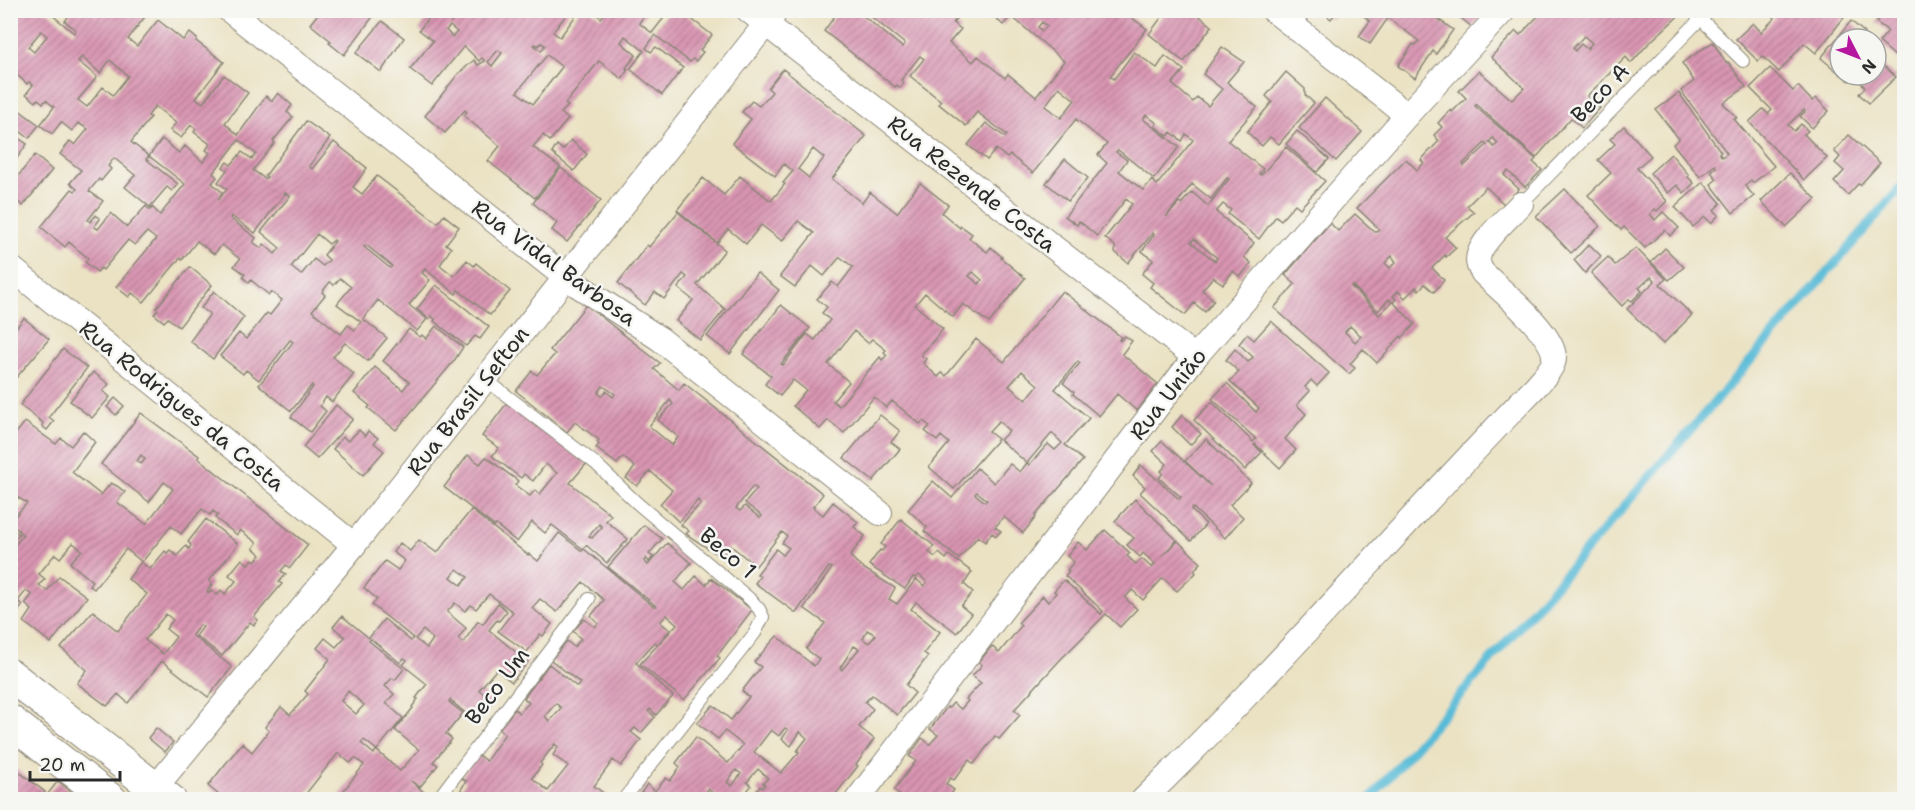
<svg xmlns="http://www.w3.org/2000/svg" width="1915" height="810" viewBox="0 0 1915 810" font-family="'Shantell Sans',sans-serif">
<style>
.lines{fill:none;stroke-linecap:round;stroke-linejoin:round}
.stream{stroke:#58bbd7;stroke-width:9}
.building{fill:url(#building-hatch);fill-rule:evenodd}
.service-casing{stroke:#8b8677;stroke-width:14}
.minor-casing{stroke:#8b8677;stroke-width:26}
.tertiary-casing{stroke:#8b8677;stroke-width:34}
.service{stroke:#fff;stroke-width:12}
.minor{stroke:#fff;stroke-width:24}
.tertiary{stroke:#fff;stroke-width:32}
.labels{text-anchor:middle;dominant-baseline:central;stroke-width:5;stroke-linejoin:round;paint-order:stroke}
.street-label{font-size:22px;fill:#2b2b2b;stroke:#f6f6f2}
</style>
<defs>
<pattern id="building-hatch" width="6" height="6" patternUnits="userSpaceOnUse" patternTransform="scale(1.5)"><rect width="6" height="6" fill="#d995b2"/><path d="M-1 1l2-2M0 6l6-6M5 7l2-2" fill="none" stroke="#b07a91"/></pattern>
</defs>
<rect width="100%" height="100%" fill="#f6f6f2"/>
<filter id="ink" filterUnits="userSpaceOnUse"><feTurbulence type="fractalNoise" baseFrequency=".0167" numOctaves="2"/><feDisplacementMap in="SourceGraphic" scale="12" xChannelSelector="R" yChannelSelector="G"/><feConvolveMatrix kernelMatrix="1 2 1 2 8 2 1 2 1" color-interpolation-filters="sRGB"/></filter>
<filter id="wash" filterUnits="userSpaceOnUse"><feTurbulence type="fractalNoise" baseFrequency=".008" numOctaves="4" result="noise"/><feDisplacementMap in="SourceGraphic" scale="24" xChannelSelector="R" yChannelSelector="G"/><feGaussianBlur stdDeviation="1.35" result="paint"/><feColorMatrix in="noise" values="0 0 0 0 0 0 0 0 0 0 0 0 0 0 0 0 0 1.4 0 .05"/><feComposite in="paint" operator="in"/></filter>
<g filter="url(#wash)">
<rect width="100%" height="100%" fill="#ebe2c3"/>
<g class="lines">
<polyline class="stream" points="1369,800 1904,184"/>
</g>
<g id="blocks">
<g class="building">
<path d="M10,10H46L74,33L76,30L65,21L70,14L65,10H92L96,16L100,10H150L128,39L137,46L158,20L183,40L190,33L197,39L196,41L224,62L196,98L203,103L224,75L248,93L225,123L238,135L266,96L272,101L278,93L292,105L287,112L293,117L273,141L275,143L253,170L265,179L267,177L265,176L306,121L330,138L309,166L312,169L334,142L367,168L353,187L362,194L377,176L438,223L444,215L459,227L446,244L451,248L440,265L454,276L467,260L474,266L476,263L510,291L490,315L458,290L456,294L425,269L422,273L430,280L409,305L427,319L417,331L378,300L363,319L387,338L368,361L345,343L333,357L354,374L332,402L326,397L320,406L326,411L310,432L291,417L313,387L312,385L291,411L259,385L293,342L290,340L259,380L246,370L243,374L220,356L239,333L246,339L267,313L270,315L282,300L271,292L269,295L251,280L249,283L243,277L245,274L234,266L240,259L222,245L214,254L197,241L182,260L180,258L144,302L132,293L129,297L116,287L156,239L147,232L135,245L128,240L103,270L101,268L97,272L85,262L88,258L77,249L69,242L65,247L41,227L72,189L75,191L77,189L70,183L81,170L60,154L70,141L75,145L88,129L78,123L72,131L61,122L52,134L40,125L54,107L46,100L43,103L38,99L36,102L26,94L33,85L29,82L27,84L16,74H10ZM41,31L47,36L34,52L28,47ZM82,57L100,73L110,60L128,76L113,95L103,87L87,107L78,100L97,77L78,61ZM155,106L176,123L170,130L181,138L191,125L196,129L194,132L210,144L206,150L210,153L203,162L185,146L179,153L162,139L149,156L185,184L160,215L152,207L150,210L146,206L127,227L111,213L98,229L94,227L100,219L96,215L90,222L88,220L103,201L89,191L99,179L101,181L111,169L108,166L114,158L135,175L125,187L150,207L167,187L172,191L178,184L146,159L149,156L131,142L151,117L148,116ZM239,140L256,154L252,159L242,152L231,165L227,162L223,167L227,170L218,182L227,189L218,200L222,192L212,183L217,177L213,173ZM285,193L290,196L261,232L280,248L275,254L264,244L261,248L253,242L256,238L230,218L231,216L255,233ZM317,234L329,244L334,240L335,241L324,255L329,260L323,266L314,259L301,275L291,267ZM366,245L392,266L390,268L364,247ZM340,278L351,287L337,304L361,322L355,330L348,325L341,334L312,311L325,295L322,292L330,282L334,285Z"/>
<polygon points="321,10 378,10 344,55 329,43 331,41 310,24"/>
<path d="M435,10L451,22L461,10H491L499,17L504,10H570L553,32L560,37L580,10H591L601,18L607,10H648L639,23L652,33L670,10H680L712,35L700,50L703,52L696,61L693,59L690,62L655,35L646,48L651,52L656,47L683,68L662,95L630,69L644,51L625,36L621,42L636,55L626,68L628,69L622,79L599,61L565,104L568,106L561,113L568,119L550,141L543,135L533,147L560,167L535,198L488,161L500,146L464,116L467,112L465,110L445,133L425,116L458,74L474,60L478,65L485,61L482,58L479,61L464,46L432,86L410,69L433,41L419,30ZM450,26L457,32L452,37L446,30ZM541,43L545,45L541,51L534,45L536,44L538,46ZM498,50L502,53L492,66L488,62ZM547,55L562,67L533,104L517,92Z"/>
<path d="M839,10H856L902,47L905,44L863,10H963L953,23L961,29L949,43L973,62L978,56L1005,78L1008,74L1036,97L1064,61L1011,16L1003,25L987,10H1043L1048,14L1051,10H1089L1098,18L1104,10H1121L1147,29L1110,76L1114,79L1134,52L1157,68L1165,56L1184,70L1172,84L1193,102L1197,97L1208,106L1222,89L1203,74L1222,47L1244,62L1227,82L1257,107L1228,141L1263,169L1259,174L1261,175L1286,147L1325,181L1300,208L1295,204L1281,220L1276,216L1259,239L1228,214L1231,210L1223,204L1216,212L1254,243L1244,257L1251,263L1240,277L1233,271L1223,284L1213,277L1202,290L1214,300L1205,312L1194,303L1185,315L1150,287L1153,283L1142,274L1153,260L1142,251L1154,235L1153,233L1128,263L1115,252V246L1105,238L1132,204L1126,199L1097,236L1079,221L1077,225L1065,216L1107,163L1098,155L1107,144L1076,119L1033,173L1010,155L1007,158L996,149L987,160L968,145L986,123L1005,137L1007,135L977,112L966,126L939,104L941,101L910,76L924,59L920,56L901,80L904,83L900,88L897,85L895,87L824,31ZM1042,22L1047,26L1042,31L1038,27ZM1059,87L1075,100L1061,118L1045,106ZM1146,115L1157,123L1155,126L1168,136L1171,132L1182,141L1186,134L1193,140L1157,185L1152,180L1143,190L1119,171L1127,160L1116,152L1118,150L1154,179L1179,147L1143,119ZM1227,178L1229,179L1208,206L1192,192L1181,204L1179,203L1166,217L1192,184L1211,199ZM1194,239L1217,258L1215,261L1191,242Z"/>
<polygon points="1167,10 1192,10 1212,26 1184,62 1149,34"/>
<polygon points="1320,10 1338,10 1331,19"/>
<polygon points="1356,10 1438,10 1434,16 1453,30 1436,54 1433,51 1415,78 1398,66 1413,44 1415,45 1419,41 1388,18 1370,44 1359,36 1370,21"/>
<polygon points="1451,10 1473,10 1482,18 1472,27"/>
<path d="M1533,10H1685L1649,43L1631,63L1626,57L1587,96L1600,108L1582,128L1571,118L1536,158L1476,104L1475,106L1536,159L1533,162L1542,170L1525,187L1508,171L1504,175L1519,189L1504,204L1486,187L1467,206L1474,212L1445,237L1456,248L1446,257L1445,255L1432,268L1444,280L1434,292L1425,284L1419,290L1416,287L1405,298L1398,291L1393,296L1396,299L1393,302L1415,324L1402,338L1401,336L1377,363L1363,349L1350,364L1355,368L1349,374L1274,308L1295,284L1285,275L1330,223L1338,231L1355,214L1375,232L1379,229L1357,208L1406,159L1417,170L1424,163L1421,160L1439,141L1434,135L1442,127L1438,123L1450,110L1452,112L1466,98L1459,91L1479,71L1512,100L1524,88L1491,57L1516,31L1520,35L1539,15ZM1584,36L1592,43L1587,49L1581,44L1575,51L1573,48ZM1493,138L1498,143L1494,147L1489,142ZM1485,143L1487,145L1464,166L1463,164ZM1392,256L1396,262L1390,268L1385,263ZM1352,285L1378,311L1389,299L1392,302L1379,315L1351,286ZM1350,326L1361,336L1355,342L1345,332Z"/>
<polygon points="1767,10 1850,10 1816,53 1804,43 1779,72 1763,57 1758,61 1736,39 1753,23 1761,32 1775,18"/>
<polygon points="1870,10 1904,10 1904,64 1879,42 1888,31 1876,22 1879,18"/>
<polygon points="382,21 404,38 381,72 356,53"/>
<polygon points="1851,21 1865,33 1860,39 1840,39 1840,74 1821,58"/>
<polygon points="1713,42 1726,63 1728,62 1746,87 1723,103 1737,118 1734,119 1774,166 1753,183 1751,180 1745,186 1754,196 1733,213 1711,184 1717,179 1711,172 1716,167 1715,165 1700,177 1673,144 1679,139 1656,110 1679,93 1721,152 1719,153 1722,157 1727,153 1681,91 1694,81 1682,63"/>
<polygon points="1876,59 1896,77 1869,103 1859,94 1865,87 1855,77 1857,75 1876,75"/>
<polygon points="1770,68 1793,91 1798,86 1812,101 1816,98 1829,111 1812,128 1800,116 1805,112 1804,110 1788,125 1794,131 1801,124 1808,131 1804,134 1827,158 1804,180 1749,122 1763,109 1768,114 1772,110 1750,88"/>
<path d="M783,69L866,136L832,179L862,203L870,192L897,213L920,183L948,205L942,213L960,228L961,226L972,234L969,238L987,252L991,247L1002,257L1001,258L1025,278L989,323L963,304L953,317L925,293L915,305L943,329L921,355L926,359L923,363L938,377L942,373L946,376L976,339L1004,362L1062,291L1121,337L1119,340L1120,341L1125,336L1132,341L1122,354L1158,384L1137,411L1117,394L1099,416L1073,394L1074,392L1063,383L1080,363L1078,361L1055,389L1089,418L1065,445L1083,460L1035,516L1036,517L1023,533L1004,517L995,527L1001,531L996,536L992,533L985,542L978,536L959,559L924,531L927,527L908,510L933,481L952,498L977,468L994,483L1010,464L1020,472L1027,463L1029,465L1048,444L1055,450L1062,443L1052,433L1027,463L1000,440L1009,431L999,421L989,432L998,439L954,489L929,467L949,443L941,436L937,441L925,431L930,426L923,421L920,424L892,401L886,408L874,397L844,433L828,420L820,429L793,406L806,390L793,380L780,396L765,384L771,376L743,354L781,305L810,328L781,364L783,365L807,334L815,340L830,320L822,313L827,307L817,299L832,282L838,287L853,267L840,257L824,276L812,266L795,287L780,276L814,233L798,221L782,241L761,225L746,244L728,229L717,243L677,210L703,178L724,195L740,176L771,201L785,184L783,183L793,171L784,164L775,176L732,143L751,119L742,112L752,101L759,106L772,92L768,88ZM813,149L824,158L809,178L798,169ZM973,272L982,280L979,284L969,276ZM854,331L868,343L872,339L886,350L884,352L887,355L882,360L880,357L839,406L833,401L849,382L828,364ZM1022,371L1038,385L1026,400L1009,386ZM977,492L987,500L985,502L975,494Z"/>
<polygon points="1286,72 1305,89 1305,95 1314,103 1279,144 1270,137 1262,146 1247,132 1272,102 1266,96"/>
<polygon points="1842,75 1854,75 1849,81"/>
<polygon points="1325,98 1362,132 1336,161 1299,128"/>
<polygon points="15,107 39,125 29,138 10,124 10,113"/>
<polygon points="1624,126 1651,156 1637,168 1667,201 1657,211 1655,209 1650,214 1655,220 1663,212 1679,228 1670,236 1665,230 1645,248 1624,227 1621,230 1588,195 1611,173 1598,160 1615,144 1610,139"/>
<polygon points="1297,131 1329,159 1317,172 1286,144"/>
<polygon points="10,132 27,144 10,168"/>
<polygon points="1849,135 1880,163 1860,185 1858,184 1848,195 1834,182 1844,171 1835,163 1840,157 1834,151"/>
<polygon points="571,140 587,154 574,171 552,153 557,145 563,150"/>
<polygon points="1671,154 1689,175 1688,177 1694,183 1684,193 1677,185 1668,193 1650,173"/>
<polygon points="35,155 52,170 23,206 10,195 10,186"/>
<polygon points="1065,159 1088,178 1068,201 1046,183"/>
<polygon points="561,168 601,200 567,242 552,230 557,223 533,203"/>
<polygon points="1790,173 1816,199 1786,227 1761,201"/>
<polygon points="1703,182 1721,203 1714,210 1719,215 1711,223 1705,217 1693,227 1675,207"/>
<polygon points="1565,189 1600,226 1571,253 1536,216"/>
<polygon points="678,212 725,250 697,285 725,309 700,340 676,321 693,300 678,288 687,277 683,274 664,299 655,292 645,305 618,283 647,245 649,247"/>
<polygon points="1589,244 1601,256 1585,273 1574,260"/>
<polygon points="1636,248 1666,279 1660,284 1692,315 1663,344 1627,309 1655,281 1651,277 1639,288 1642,291 1632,301 1629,299 1622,306 1591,273 1608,257 1615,265"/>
<polygon points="1665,248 1684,267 1669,280 1651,262"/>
<polygon points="190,267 212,285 179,327 168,318 164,322 154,314 158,310 156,308"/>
<polygon points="757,273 779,290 730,354 707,336"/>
<polygon points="436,285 489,327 480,339 475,336 466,346 434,321 435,319 431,316 429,319 417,309"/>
<polygon points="214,291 244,317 213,359 190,341 210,314 201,308"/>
<path d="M586,305L660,363L654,369L679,390L684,383L823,494L813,507L823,515L833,502L858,522L854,527L865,536L850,556L860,566L895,588L889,599L897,604L916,579L924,586L927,582L919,575L916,578L913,577L905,589L869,565L880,550L882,551L885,547L881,544L901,519L934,546L929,552L935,557L939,553L946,559L949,555L972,572L964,584L973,592L961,606L971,614L957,633L916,602L911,609L940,632L924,653L928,656L906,685L915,693L897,715L872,695L865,702L873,709L859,727L874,739L856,765L858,766L831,800H757L761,794L757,791L760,786L762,788L765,785L763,783L768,778L758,769L747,782L751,786L740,800H721L708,789L707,791L714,798L713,800H636L647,784L655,791L666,778L670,781L680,767L676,763L696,737L728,763L743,745L725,731L718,739L697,723L713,705L731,720L749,697L742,691L761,667L754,662L777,636L814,666L819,659L806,649L825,623L804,608L832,568L829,567L796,613L755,583L760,576L757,574L776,549L783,555L789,548L782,543L787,536L782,532L756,566L731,546L721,557L686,534L689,531L681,525L701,503L698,500L679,522L660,504L672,490L650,471L637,486L626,478L635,467L623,457L617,464L596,448L599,444L597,442L599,440L575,422L567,432L516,391L532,371L537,375L555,354L550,350ZM603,386L615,394L613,397L606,391L602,396L598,393ZM670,400L673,404L658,420L678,437L672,445L649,426ZM753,486L757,489L745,503L762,516L760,518L745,506L740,511L736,508ZM867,630L876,635L869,643L863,639ZM854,646L859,649L842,670L840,668ZM785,728L788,730L782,739L791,746L800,732L807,738L797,751L799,752L781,773L754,752L771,730L779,736ZM736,770L741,774L732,786L727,782Z"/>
<polygon points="24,318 49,339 16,378 15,377 10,382 10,335"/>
<polygon points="1271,321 1329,373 1317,386 1311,380 1305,387 1310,391 1297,405 1306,414 1285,439 1296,450 1280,468 1255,444 1254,445 1262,452 1245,470 1194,420 1212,402 1253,442 1256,439 1212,399 1227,383 1256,412 1259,408 1230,381 1239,372 1226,360 1235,349 1248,362 1253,357 1239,344 1247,334 1254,340"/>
<polygon points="436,326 463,347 454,361 396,430 368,408 370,406 354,393 375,367 403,390 409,382 383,361 409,329 420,337 422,335 426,339"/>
<polygon points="63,349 87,368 49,417 54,421 47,430 42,426 43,423 20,405"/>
<polygon points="93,372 109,384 103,391 110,397 92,418 70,401"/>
<polygon points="115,398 124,406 116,415 107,407"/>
<path d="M507,403L587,463L570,483L611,515L606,521L628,539L607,563L586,545L583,549L552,525L545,533L532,522L517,542L496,525L494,526L444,487L468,455L480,464L486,457L518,481L515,485L530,496L535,490L540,494L557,473L546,464L533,481L524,474L521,478L492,456L499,448L482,436ZM599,524L602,527L592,538L589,536Z"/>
<polygon points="336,405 353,419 317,459 303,447"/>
<path d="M141,413L199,456L198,458L233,486L308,545L290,568L286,565L281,571L286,574L279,582L282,584L254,617L258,620L254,625L250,622L222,656L196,636L203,627L200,625L192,635L232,667L208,697L162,661L128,703L118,694L107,706L77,683L87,670L61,648L93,611L118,631L147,594L128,579L141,562L150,569L165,551L167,553L170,550L177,556L186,546L189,549L191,545L188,542L206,519L238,544L209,581L212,584L207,592L209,593L211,590L217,595L221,590L225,594L236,581L229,575L242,559L248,564L253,559L255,561L261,555L253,548L257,543L240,530L237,535L215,518L218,515L213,511L210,515L202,509L181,534L171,526L142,562L126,549L94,589L89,585L92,581L70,563L82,550L73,543L60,558L55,554L39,574L45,579L39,585L47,591L59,576L87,597L51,643L24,622L32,610L25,604L32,595L26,591L18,601L23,605L10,622V551L23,535L10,522L27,503L15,496L10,501V441L25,422L56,444L61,438L71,446L83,431L95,442L72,472L101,495L111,483L117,486L125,492L117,502L146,524L173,489L164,482L149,502L101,464ZM141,455L145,459L141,464L137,461ZM166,614L173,620L166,629L176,637L163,654L145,640Z"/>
<polygon points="880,415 900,431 891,442 900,449 873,481 844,458"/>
<polygon points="1182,415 1201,434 1190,445 1172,427"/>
<polygon points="359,430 365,436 368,431 378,438 374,443 384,451 363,475 333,449 343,437 348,441"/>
<polygon points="1206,439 1251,483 1230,505 1243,517 1225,538 1193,508 1191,510 1206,524 1191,541 1140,493 1145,487 1133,476 1141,465 1179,499 1181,497 1159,478 1163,473 1161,471 1167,464 1153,451 1162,441 1211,486 1185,461"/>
<polygon points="1135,499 1177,540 1162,556 1178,541 1201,563 1194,570 1196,573 1177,591 1163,578 1143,600 1132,590 1125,598 1137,609 1120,627 1106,614 1061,659 1014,710 1020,715 999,739 995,736 974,764 969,760 954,780 950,778 946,784 954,790 947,800 906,800 894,790 916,761 909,756 922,738 930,744 938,735 930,729 947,707 949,708 953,703 961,709 968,701 966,699 981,683 972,676 982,665 979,662 992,646 999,653 1021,626 1018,623 1043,596 1048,602 1056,593 1054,591 1064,580 1101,614 1103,611 1065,576 1069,571 1067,570 1074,562 1067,556 1078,542 1087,550 1105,530 1130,553 1127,556 1136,564 1142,559 1152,568 1155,564 1143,553 1140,557 1127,545 1134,538 1115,521"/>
<path d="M471,510L528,555L529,554L538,561L559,533L582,551L584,549L653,606H656L608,567L644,525L662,539L649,554L653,557L649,562L646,558L644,561L648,565L667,543L691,563L675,582L684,590L696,576L706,585L711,578L752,610L717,656L720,658L684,700L640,664L677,624L667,615L660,622L670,630L658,644L655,642L636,663L673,696L656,715L650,709L648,711L655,717L641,733L635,728L631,732L641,740L621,766L613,760L594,786L606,795L602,800H455L466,781L461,778L477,754L486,761L505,734L499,729L515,709L519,713L529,703L524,698L549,664L577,687L580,683L551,660L567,641L574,647L581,639L573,631L584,619L595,627L598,623L591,616L604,600L583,582L557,612L540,599L532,608L552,624L543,636L540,634L527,652L498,631L513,612L489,594L476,609L471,605L465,611L455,603L447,612L466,628L458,639L463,643L478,621L483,624L498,603L507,611L499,621L497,620L489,630L528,662L512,682L496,670L479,690L493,701L476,722L450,700L449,702L463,713L446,734L452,739L433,762L438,765L420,787L411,781L427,795L424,800H336L364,765L355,758L350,763L338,753L301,800H225L208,786L242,743L252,752L269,731L265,727L281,707L290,715L308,694L305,691L330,659L317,648L325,638L336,647L345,637L333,627L342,616L369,638L384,619L411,641L413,638L372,605L377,599L364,588L385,561L398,570L405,561L393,552L400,543L410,551L419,540L437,553ZM457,569L468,577L461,585L451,577ZM423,630L433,639L427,648L415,639ZM371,639L400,663L404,658L407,660L403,665L427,684L416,698L418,699L412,707L413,708L395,730L419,750L400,771L376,750L374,754L361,743L364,740L377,750L403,718L386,703L394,694L385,686L392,678L395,680L404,669L369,641ZM348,691L364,705L356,714L341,701ZM556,703L561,708L549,721L545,716ZM555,744L558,747L553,755L568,766L548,791L532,778L542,765L540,763Z"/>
<polygon points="10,527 19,534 10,545"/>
<polygon points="156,728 173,742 165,752 148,738"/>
<polygon points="10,761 16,765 13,767 45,792 39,800 10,800"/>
<polygon points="58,781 81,800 43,800"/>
</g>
</g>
</g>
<g filter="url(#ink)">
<use href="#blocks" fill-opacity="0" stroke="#8b8677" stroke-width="1.5"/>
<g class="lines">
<g class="service-casing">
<g id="service">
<polyline points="1701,19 1743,61"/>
<polyline points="1521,204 1709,10"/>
<polyline points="485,379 595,463 637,503 751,600 759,609 763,617 755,633 623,800"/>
<polyline points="437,800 589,599"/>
</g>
</g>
<g class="minor-casing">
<g id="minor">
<polyline points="229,10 565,277 660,339 880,513"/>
<polyline points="748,10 1195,357"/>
<polyline points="1273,10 1407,115"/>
<polyline points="10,267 354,545"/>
<polyline points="155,788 354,545 777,10"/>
<polyline points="857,800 1195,357 1407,115 1504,10"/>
<path d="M1143,800C1280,667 1404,522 1537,385C1543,378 1554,367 1554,358C1555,334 1500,290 1483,273C1480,269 1478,265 1478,260C1478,243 1509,217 1521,204"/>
</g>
</g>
<g class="tertiary-casing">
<g id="tertiary">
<polyline points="10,675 170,800"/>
<polyline points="10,721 111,800"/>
</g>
</g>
<use href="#service" class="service"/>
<use href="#minor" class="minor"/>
<use href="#tertiary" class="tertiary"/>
</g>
</g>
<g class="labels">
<g class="street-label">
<text transform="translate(1600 93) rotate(-46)">Beco A</text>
<text transform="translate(972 184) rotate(38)">Rua Rezende Costa</text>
<text transform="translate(554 263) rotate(36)">Rua Vidal Barbosa</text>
<text transform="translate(1168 394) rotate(-52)">Rua União</text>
<text transform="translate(468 401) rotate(-52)">Rua Brasil Sefton</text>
<text transform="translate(182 406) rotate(39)">Rua Rodrigues da Costa</text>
<text transform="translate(728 553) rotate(40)">Beco 1</text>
<text transform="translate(497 686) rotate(-53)">Beco Um</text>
</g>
</g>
<rect width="1915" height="810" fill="none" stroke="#f6f6f2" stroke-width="36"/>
<g transform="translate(1858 57) rotate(132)"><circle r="28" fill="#f6f6f2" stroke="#a5a5a2" stroke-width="1.5"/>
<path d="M0-4.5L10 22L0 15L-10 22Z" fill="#b5179e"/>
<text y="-9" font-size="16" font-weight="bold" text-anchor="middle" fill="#2b2b2b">N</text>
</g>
<path d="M30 771v9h90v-9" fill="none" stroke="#2b2b2b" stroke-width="3"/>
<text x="39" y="771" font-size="18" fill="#2b2b2b" stroke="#f6f6f2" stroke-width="4.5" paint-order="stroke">20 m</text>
</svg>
